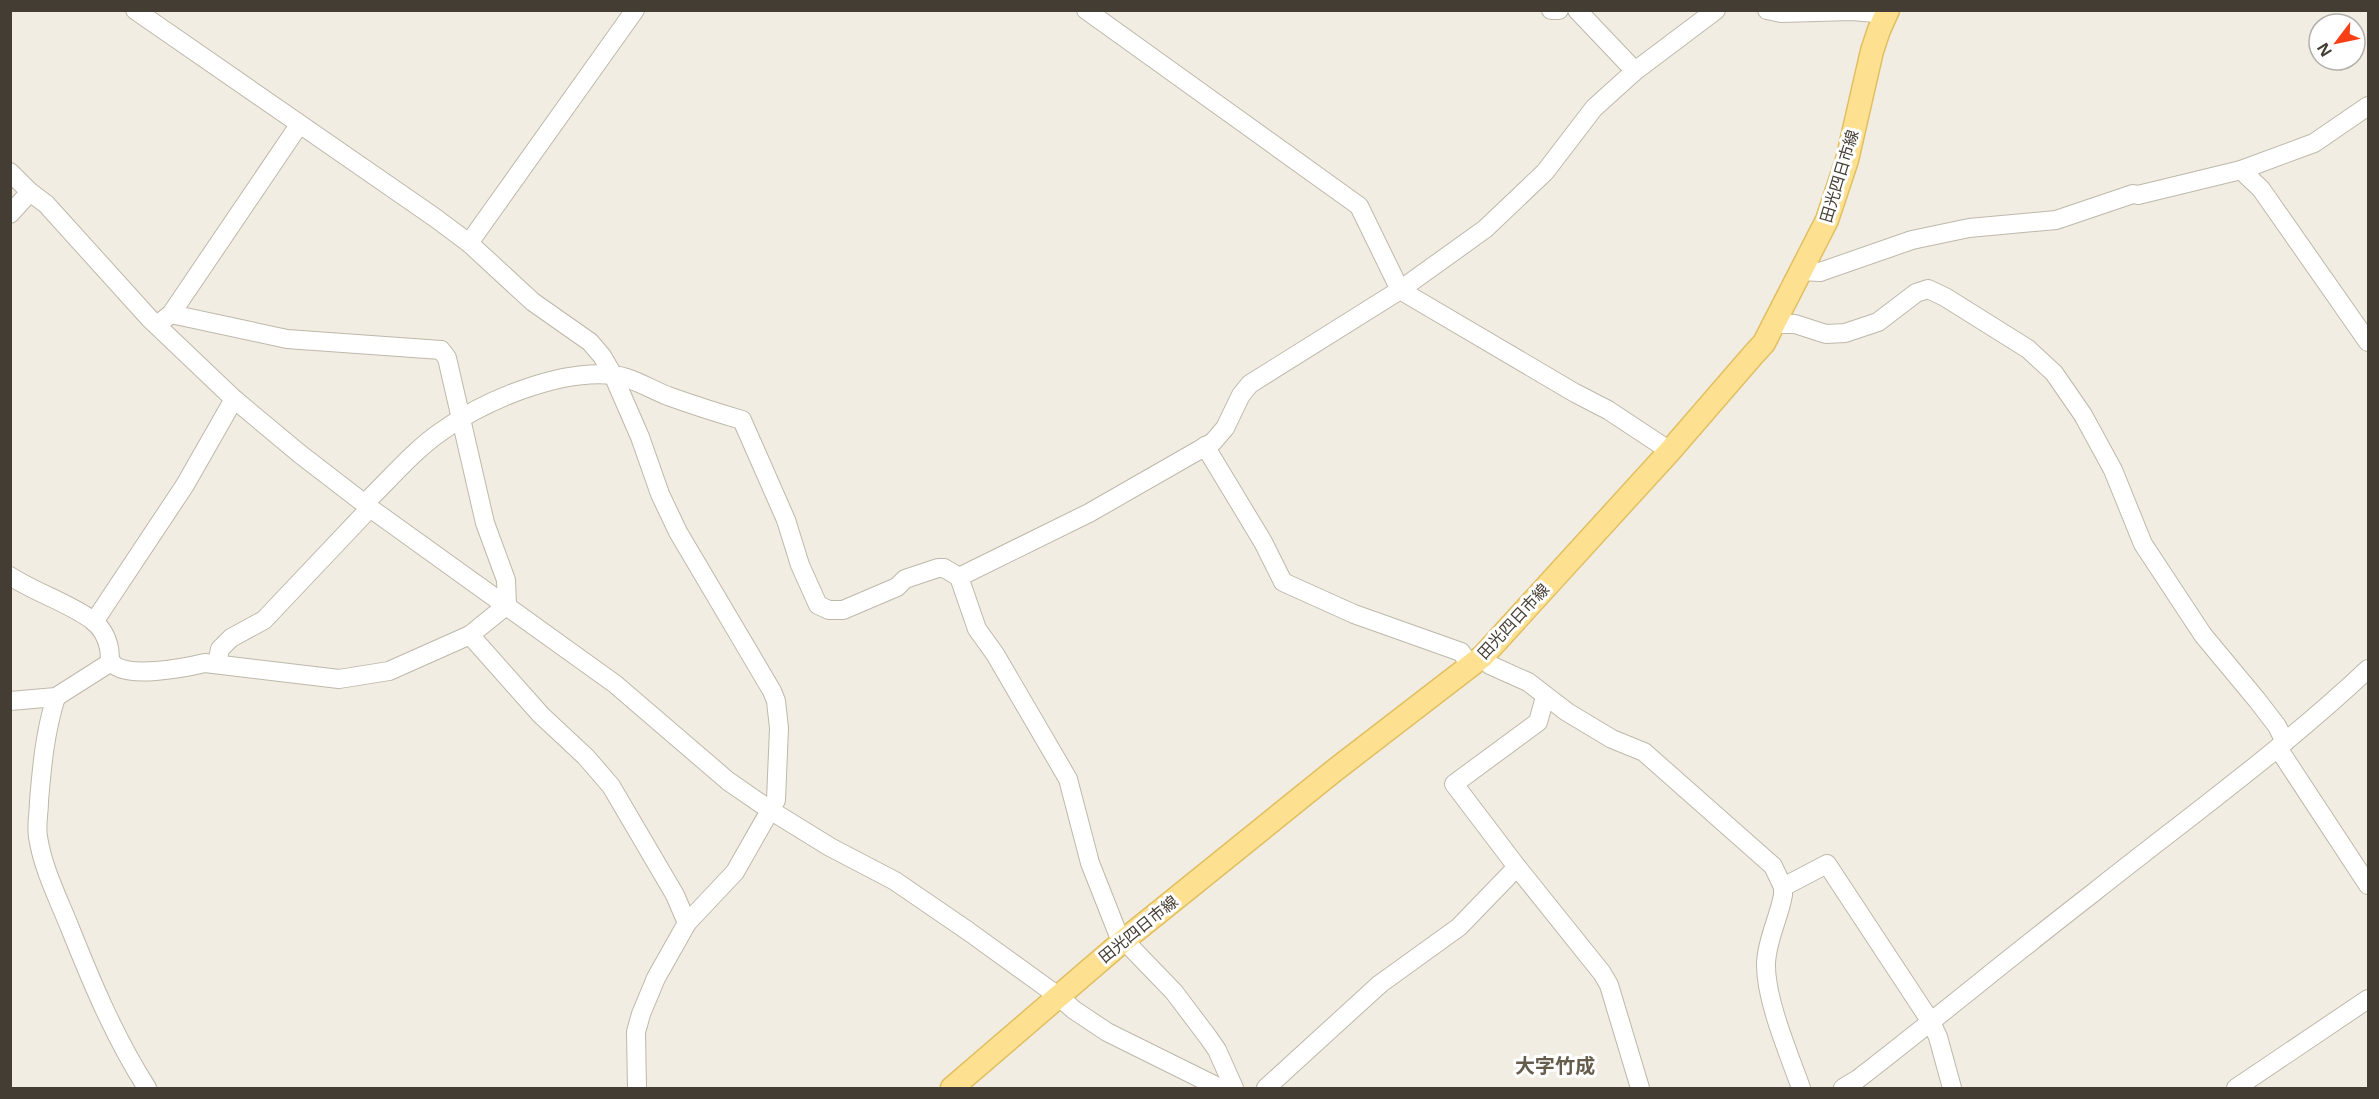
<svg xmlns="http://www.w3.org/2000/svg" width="2379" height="1099" viewBox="0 0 2379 1099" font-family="'Open Sans','Noto Sans JP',sans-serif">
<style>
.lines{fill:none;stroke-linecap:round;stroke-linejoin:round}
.minor-casing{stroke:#bfb8a9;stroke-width:20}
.major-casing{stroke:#e1bf61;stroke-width:25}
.minor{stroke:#fff;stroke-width:18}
.major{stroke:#fde191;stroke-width:22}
.labels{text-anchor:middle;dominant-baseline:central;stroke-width:6;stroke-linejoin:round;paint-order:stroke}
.street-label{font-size:16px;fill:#433d33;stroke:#fff}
.quarter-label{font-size:20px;font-weight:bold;fill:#655c4b;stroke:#fff}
</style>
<rect width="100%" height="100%" fill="#f1ede3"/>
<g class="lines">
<g class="minor-casing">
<g id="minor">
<polyline points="135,10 434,217 469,243 533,302 590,342 602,356 613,375 640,437 660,494 678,532 772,691 776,701 779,728 776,800 735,872 687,923 656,978 641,1014 636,1032 637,1088"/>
<polyline points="1086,10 1359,206 1400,290 1575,393 1608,410 1670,451"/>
<polyline points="1551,10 1559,10"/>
<polyline points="1577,10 1635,71"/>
<polyline points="1767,10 1781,13 1852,11 1887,14"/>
<polyline points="2241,170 2261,189 2368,342"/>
<polyline points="10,172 30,192 46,204 150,319 234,399 300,454 370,508 615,684 728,781 770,810 830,847 895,881 968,931 1058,996 1074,1010 1107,1032 1220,1088"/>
<polyline points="10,214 30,192"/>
<polyline points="469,243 635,10"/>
<polyline points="1800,271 1820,272 1912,240 1969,228 2056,220 2133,194 2138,195 2241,170 2314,143 2368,106"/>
<polyline points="162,321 171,314 299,125"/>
<polyline points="1772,324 1795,324 1826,334 1845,333 1878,322 1916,293 1928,289 1945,297 2028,349 2054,373 2083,415 2113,470 2143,544 2203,635 2257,700 2277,726 2285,742"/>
<polyline points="1205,446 1263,542 1283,582 1354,614 1461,652 1470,665"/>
<path d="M365,503C390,479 414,450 442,431C485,400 560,369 613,375C632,377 650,389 668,396C693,405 718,413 742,420L786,520L800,565L818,605L829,610H843L897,587L905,579L938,568H944L959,577L977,629L995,654L1068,779L1090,863L1118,934L1174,992L1208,1037L1217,1050L1234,1088"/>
<path d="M10,576C36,593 67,602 92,620C101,627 107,638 109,648C110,652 109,658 111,661C121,681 188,667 205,663L339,679L389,671L470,635L507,605L506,580L485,523L447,358L441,350L287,339L171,314"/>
<polyline points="959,577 1089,513 1213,442 1225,428 1241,395 1250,384 1400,290 1485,229 1545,172 1594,108 1635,71 1716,10"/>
<polyline points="94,622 185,485 234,399"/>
<polyline points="470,635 541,715 586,757 611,786 675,895 687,923"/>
<path d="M1483,656L1490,665L1528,682L1567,712L1612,739L1644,752L1773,866L1783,887V895C1779,918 1767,939 1766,963C1765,999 1789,1054 1801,1088"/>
<polyline points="217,663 220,649 231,638 264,620 370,508"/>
<path d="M56,697C45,732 42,765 39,801C39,813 36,825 38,837C43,869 58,898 70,928C92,983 115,1038 147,1088"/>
<polyline points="10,701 56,697 111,662"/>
<polyline points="2278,748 2368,885"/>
<polyline points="1517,867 1602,973 1609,985 1640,1088"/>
<polyline points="1783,887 1827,864 1931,1022 1938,1037 1952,1088"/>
<polyline points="1266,1088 1380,984 1459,927 1517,867 1454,784 1538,722 1545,697"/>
<path d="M1843,1088L1858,1079C1937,1018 2014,954 2093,893C2186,819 2282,750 2368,669"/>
<polyline points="2236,1088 2368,999"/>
</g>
</g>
<g class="major-casing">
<polyline id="major" points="952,1088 1123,941 1335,770 1483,656 1670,451 1753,355 1764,343 1827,220 1847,160 1872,51 1879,30 1888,10"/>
</g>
<use href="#minor" class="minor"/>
<use href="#major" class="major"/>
</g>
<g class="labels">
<g class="street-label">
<text transform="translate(1839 176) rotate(-73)">田光四日市線</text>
<text transform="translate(1513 621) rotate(-47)">田光四日市線</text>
<text transform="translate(1138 929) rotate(-39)">田光四日市線</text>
</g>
<g class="quarter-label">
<text x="1555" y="1065">大字竹成</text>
</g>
</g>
<rect width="2379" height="1099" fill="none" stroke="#433d33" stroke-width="24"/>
<g transform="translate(2337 42) rotate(238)"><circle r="28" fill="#ffffff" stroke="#b4b1ad" stroke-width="1.5"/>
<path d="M0-4.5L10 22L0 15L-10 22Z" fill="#f73e15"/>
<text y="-9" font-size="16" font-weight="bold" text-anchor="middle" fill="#433d33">N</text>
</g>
</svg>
